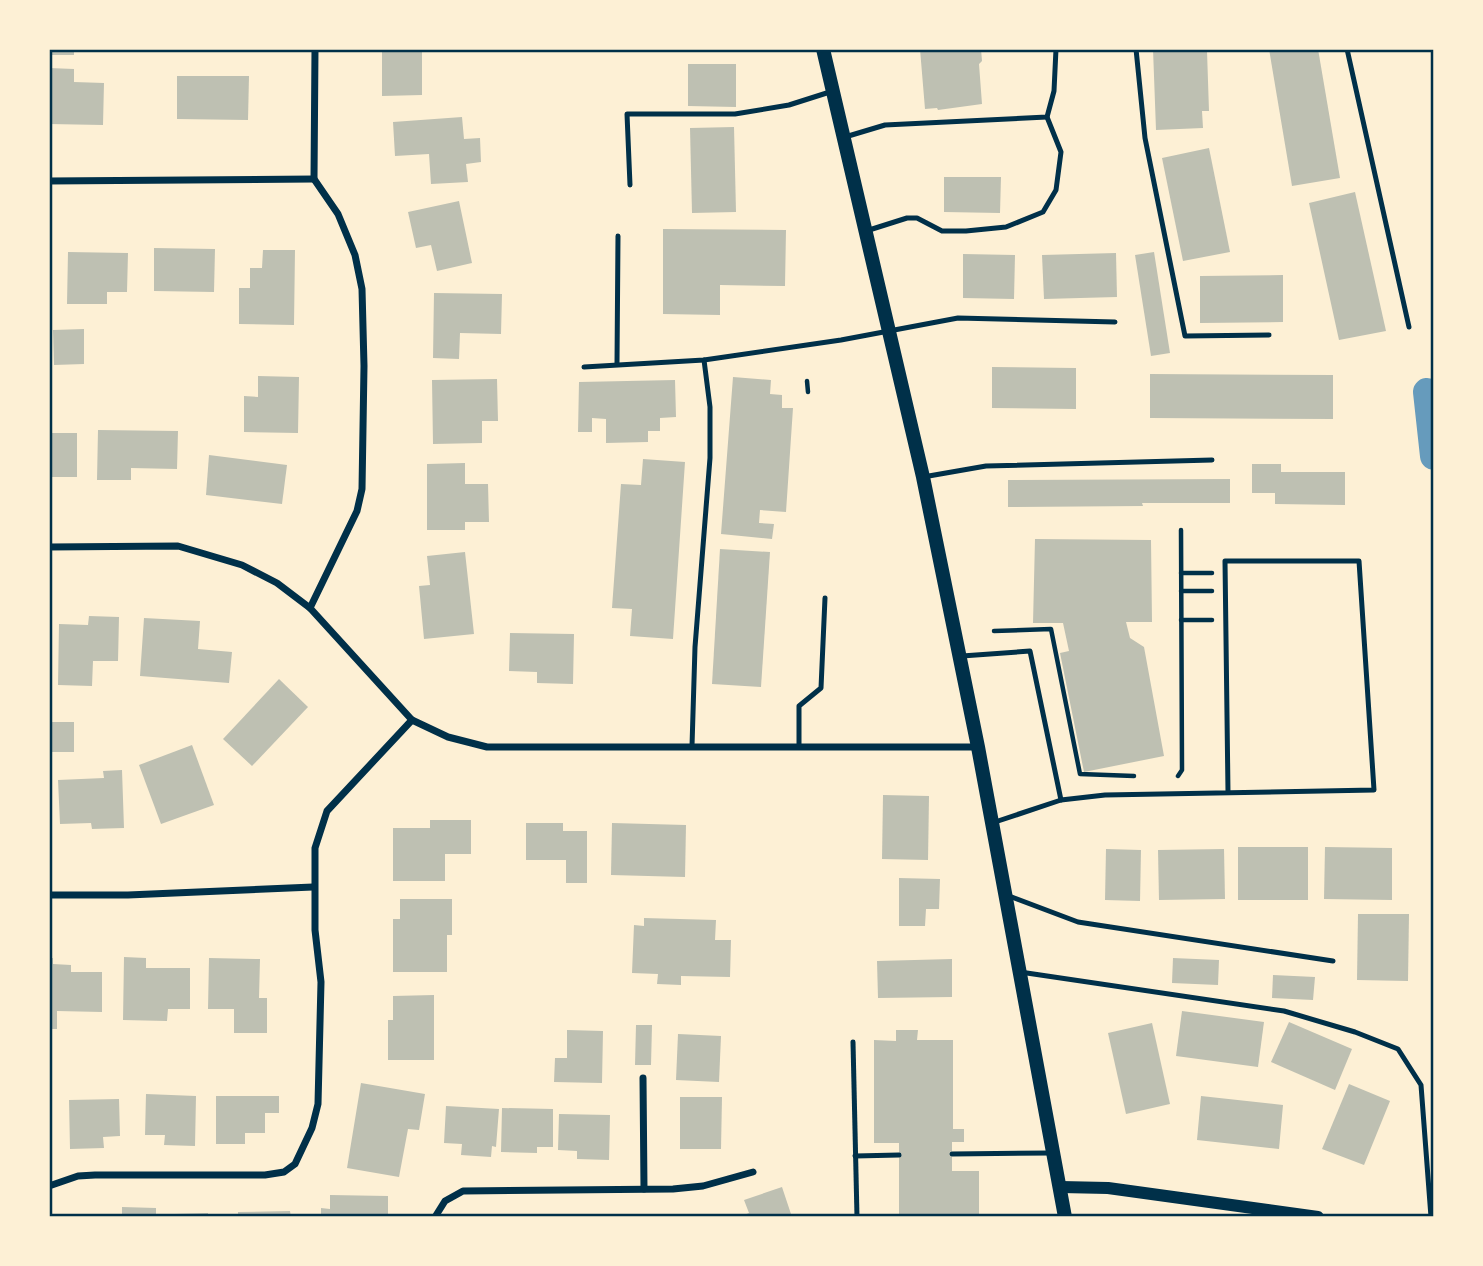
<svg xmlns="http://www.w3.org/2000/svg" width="1483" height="1266" viewBox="0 0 1483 1266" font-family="Overpass,sans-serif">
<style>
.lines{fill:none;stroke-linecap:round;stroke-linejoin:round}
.canal{stroke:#669bbc;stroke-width:28}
.building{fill:#bec0b2}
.path{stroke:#003049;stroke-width:4.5}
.service{stroke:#003049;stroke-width:5}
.minor{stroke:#003049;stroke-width:7}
.tertiary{stroke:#003049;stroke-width:12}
.secondary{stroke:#003049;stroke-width:14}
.neatline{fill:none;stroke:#003049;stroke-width:2.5}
</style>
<rect width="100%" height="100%" fill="#fdf0d5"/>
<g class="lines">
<polyline class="canal" points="1427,392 1434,456"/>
</g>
<g class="building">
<rect x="49" y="49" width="25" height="6"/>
<polygon points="382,49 422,49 422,95 382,96"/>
<polygon points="920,49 981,49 982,61 979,64 982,104 938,110 937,108 925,109"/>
<polygon points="1153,49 1207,51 1209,111 1202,111 1203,128 1156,130"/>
<polygon points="1269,49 1318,49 1340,178 1292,186"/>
<polygon points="688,64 736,64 736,107 688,106"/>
<polygon points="49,68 74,69 74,82 104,83 103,125 49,124"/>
<polygon points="177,76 249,76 248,120 177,119"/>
<polygon points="462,117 464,139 480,138 481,162 466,164 468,182 431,184 429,154 395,156 393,122"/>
<polygon points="734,127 736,212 692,213 690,128"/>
<polygon points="1209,148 1230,252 1183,261 1162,158"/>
<polygon points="944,177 1001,177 1000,213 944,212"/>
<polygon points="1355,192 1386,331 1339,340 1309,203"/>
<polygon points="459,201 472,263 437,271 431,245 416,248 408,212"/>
<polygon points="663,229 786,230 785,286 720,285 720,315 663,314"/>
<polygon points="154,248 215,249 214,292 154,291"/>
<polygon points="263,250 295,250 294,325 239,324 239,288 250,288 250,268 262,268"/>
<polygon points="68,252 128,253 127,292 107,292 107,304 67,304"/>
<polygon points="1154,252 1170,353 1151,356 1135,255"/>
<polygon points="1116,253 1117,297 1044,299 1042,255"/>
<polygon points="963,254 1015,255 1014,299 963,298"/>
<polygon points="1283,275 1283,322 1200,323 1200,276"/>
<polygon points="434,293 502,294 501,334 460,333 459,359 433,358"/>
<polygon points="84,329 84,364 54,365 53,330"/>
<polygon points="992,367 1076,368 1076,409 992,408"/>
<polygon points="1150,374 1333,375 1333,419 1150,418"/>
<polygon points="258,376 299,377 298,433 244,432 244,396 258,397"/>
<polygon points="733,377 771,380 770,394 782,395 782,408 793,408 786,512 760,510 759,523 774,524 772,539 721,534"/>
<polygon points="497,379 498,421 482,421 482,443 433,444 432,380"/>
<polygon points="675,380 676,417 660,418 660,431 648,431 648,442 606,443 606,419 592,418 592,432 578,432 579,382"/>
<polygon points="98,430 178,431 177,469 131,468 131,480 97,480"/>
<rect x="49" y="433" width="28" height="44"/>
<polygon points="209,455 287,465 282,504 206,495"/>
<polygon points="643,459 685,462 673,639 630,636 632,609 612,608 621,484 641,485"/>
<polygon points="465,463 465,484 488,484 489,522 465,522 465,530 427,530 427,464"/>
<polygon points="1252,464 1281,464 1281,472 1345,472 1345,505 1275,504 1275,493 1252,493"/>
<polygon points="1230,479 1230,503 1142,503 1143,506 1008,507 1008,480"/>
<polygon points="1035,539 1151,540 1152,622 1126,622 1130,638 1144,647 1164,756 1084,772 1060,653 1069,651 1063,623 1033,623"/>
<polygon points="720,549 770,552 761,687 712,684"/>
<polygon points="465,552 474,634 424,639 419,586 430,585 427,556"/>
<polygon points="89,616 119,617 118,661 93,661 92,686 58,685 59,624 88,625"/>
<polygon points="144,618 200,621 198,649 232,652 229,683 140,676"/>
<polygon points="510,633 574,634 573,684 537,683 537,672 509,671"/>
<polygon points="279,679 308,707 252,766 223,739"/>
<rect x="49" y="722" width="25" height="30"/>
<polygon points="192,745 214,805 161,824 139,765"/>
<polygon points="122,770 124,828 92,829 91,823 60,824 58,780 104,778 103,771"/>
<polygon points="883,795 929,796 928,860 882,859"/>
<polygon points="430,820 471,820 471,854 445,854 445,881 393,881 393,828 430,828"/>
<polygon points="526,823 563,823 563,831 587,831 587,883 566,883 566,860 526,860"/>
<polygon points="612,823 686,825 685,877 611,875"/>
<rect x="1238" y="847" width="70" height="53"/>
<polygon points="1325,847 1392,848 1392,900 1324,899"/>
<polygon points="1106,849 1141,850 1140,901 1105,900"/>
<polygon points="1224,849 1225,899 1159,900 1158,850"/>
<polygon points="899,878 940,879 939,909 926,909 925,926 899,926"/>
<polygon points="400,899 452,899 452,935 447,935 447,972 393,972 393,919 400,919"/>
<polygon points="1358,914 1409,914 1408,981 1357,980"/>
<polygon points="644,918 716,920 715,940 731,940 730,977 681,976 681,985 657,984 658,974 632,973 634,925 644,926"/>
<polygon points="124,957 146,958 146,968 190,968 190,1009 168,1009 167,1021 123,1020"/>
<polygon points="49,958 53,958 53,964 71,965 71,972 102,972 102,1012 57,1011 57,1029 49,1029"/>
<polygon points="209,958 260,959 259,998 267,998 267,1033 234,1033 234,1009 208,1009"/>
<polygon points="1173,958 1219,960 1218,985 1172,983"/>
<polygon points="952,959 952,997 878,998 877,961"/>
<polygon points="1273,975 1315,977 1313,1000 1272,998"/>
<polygon points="434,995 434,1060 388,1060 388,1020 393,1020 393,996"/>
<polygon points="1182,1011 1264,1022 1258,1067 1176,1056"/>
<polygon points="1289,1022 1352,1049 1335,1090 1271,1062"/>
<polygon points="1152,1023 1170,1104 1126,1114 1108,1033"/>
<polygon points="636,1025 652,1025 651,1065 635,1065"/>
<polygon points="567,1030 603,1031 602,1083 554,1082 555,1058 567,1058"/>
<polygon points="896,1030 918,1030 917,1040 953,1040 953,1129 964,1129 964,1142 952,1142 952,1171 979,1171 979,1217 899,1217 899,1143 874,1143 874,1040 896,1041"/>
<polygon points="678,1034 721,1036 719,1082 676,1080"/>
<polygon points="361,1083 425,1094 419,1130 408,1129 399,1177 347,1168"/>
<polygon points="1349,1084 1390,1101 1364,1165 1322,1149"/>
<polygon points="146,1094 196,1096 195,1146 164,1145 165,1135 145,1135"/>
<polygon points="216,1096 279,1096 279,1113 265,1113 265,1133 245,1133 245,1144 216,1144"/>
<polygon points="1201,1096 1283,1105 1279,1149 1197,1140"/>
<polygon points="680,1097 722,1097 721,1149 680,1149"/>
<polygon points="119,1099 120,1136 103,1137 104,1148 70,1149 69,1100"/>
<polygon points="446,1106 499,1109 496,1147 492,1146 491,1157 461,1155 462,1144 444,1143"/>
<polygon points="502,1108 553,1109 553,1147 537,1147 537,1153 501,1152"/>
<polygon points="559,1114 610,1115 609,1160 577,1159 577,1151 558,1150"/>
<polygon points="782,1187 792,1217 739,1217 749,1213 744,1200"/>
<polygon points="330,1195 388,1196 388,1217 321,1217 321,1208 330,1209"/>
<polygon points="122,1207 156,1208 156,1217 122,1217"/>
<polygon points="290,1211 291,1217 238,1217 238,1212"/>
<polygon points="208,1213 208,1217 174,1217 174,1214"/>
</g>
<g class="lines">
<g class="path">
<polyline points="807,381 808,392"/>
<polyline points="1181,573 1212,573"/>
<polyline points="1181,591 1212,591"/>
<polyline points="1181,620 1212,620"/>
<polyline points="994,631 1051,629 1080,774 1134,776"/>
<polyline points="1178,776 1182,770 1181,530"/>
</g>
<g class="service">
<polyline points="1136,49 1145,138 1185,336 1269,335"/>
<polyline points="1347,49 1409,327"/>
<polyline points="845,137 885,125 1047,117 1054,91 1056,49"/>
<polyline points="630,185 627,114 735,114 789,105 833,91"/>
<polyline points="866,231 907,218 917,218 942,231 966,231 1006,227 1043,212 1056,190 1061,152 1047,117"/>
<polyline points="617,364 618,236"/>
<polyline points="584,367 704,360 841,340 958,318 1115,322"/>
<polyline points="923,477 986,466 1212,460"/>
<polyline points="962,656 1030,651 1061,800"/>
<polyline points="692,746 695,647 710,458 710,407 704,360"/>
<polyline points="799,746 799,706 821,688 825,598"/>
<polyline points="992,823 1061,800 1105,795 1374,790 1359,561 1225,561 1228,792"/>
<polyline points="1009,896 1078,922 1333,961"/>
<polyline points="1020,972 1284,1011 1355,1032 1398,1049 1421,1085 1431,1217"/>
<polyline points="853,1042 857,1217"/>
<polyline points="952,1154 1051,1153"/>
<polyline points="855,1156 899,1155"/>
</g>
<g class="minor">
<polyline points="49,181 314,179"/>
<polyline points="49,547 178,546 242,565 277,583 310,608 412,720 448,737 487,747 978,747"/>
<polyline points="310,608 357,511 362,489 364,366 362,289 355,255 338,214 314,179 315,49"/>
<polyline points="49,895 128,895 313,887"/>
<polyline points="643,1078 644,1189"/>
<polyline points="49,1186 78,1176 95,1175 265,1175 284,1172 295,1164 312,1128 318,1104 321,982 315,930 315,848 327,811 412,720"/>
<polyline points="435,1217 445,1201 463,1191 673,1189 703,1186 753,1172"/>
</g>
<polyline class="tertiary" points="1061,1187 1108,1188 1318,1217"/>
<polyline class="secondary" points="823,49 923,477 978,747 1065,1217"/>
</g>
<rect width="1483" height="1266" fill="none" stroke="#fdf0d5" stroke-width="102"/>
<rect x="51" y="51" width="1381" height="1164" class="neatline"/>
</svg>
